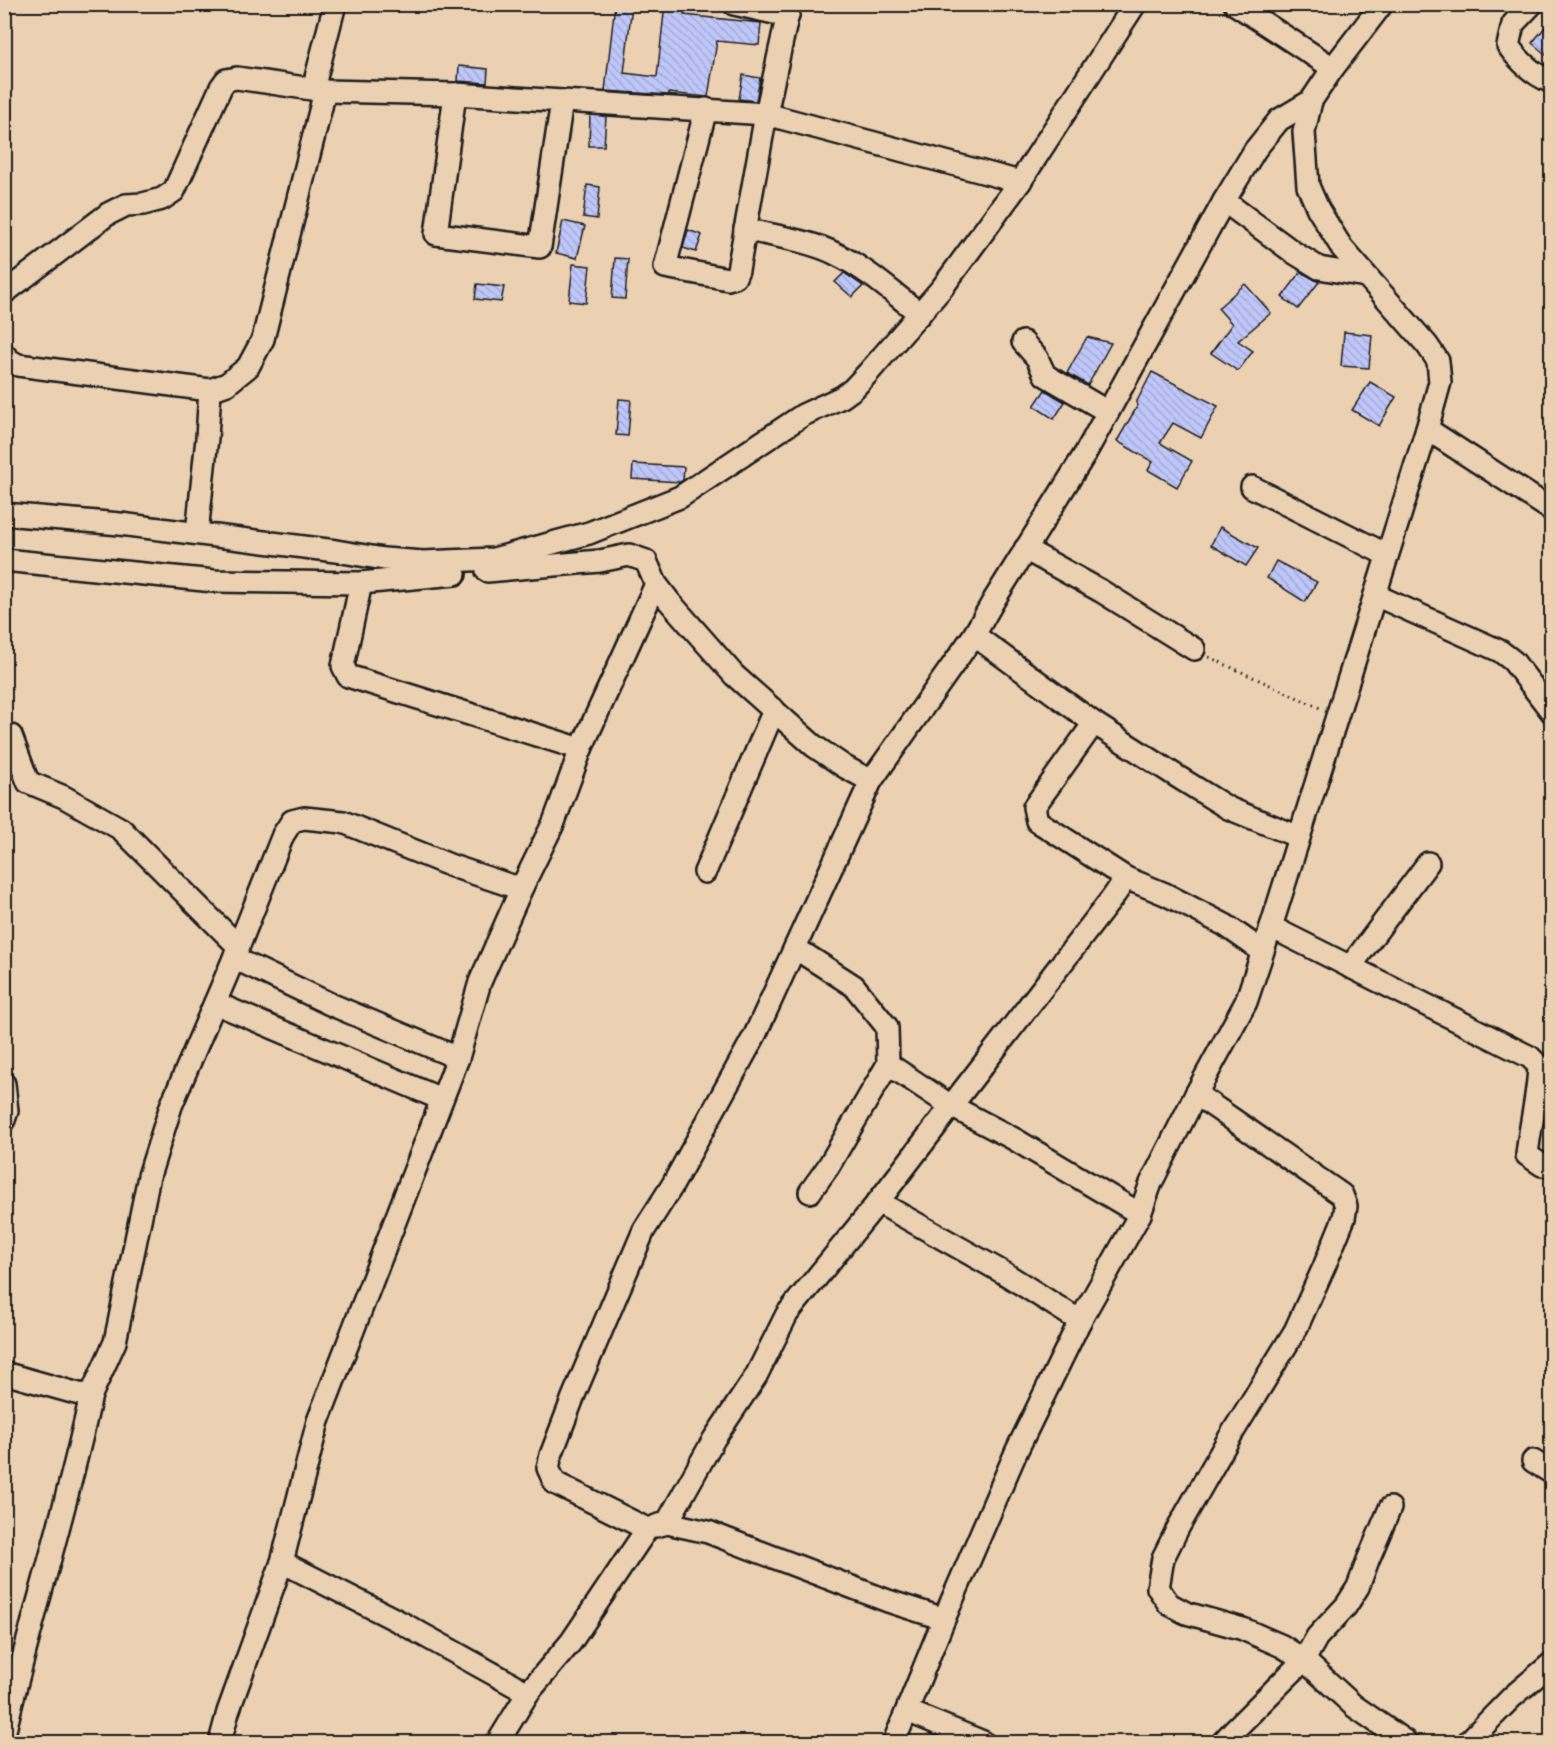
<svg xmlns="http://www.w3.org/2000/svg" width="1556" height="1747" viewBox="0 0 1556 1747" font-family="'Playpen Sans',sans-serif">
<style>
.building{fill:url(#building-back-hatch);stroke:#1c1c1c;stroke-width:1.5}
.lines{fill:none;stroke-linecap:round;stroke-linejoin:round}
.minor-casing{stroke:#1c1c1c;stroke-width:26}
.path{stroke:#1c1c1c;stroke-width:3;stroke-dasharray:1.5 4.5;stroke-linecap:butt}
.minor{stroke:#ebd0b2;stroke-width:21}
</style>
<defs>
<pattern id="building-back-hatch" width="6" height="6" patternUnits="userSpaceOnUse" patternTransform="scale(1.5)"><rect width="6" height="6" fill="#bfc7f9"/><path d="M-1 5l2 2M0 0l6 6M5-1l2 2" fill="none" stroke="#a4aad5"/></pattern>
</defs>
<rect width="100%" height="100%" fill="#ebd0b2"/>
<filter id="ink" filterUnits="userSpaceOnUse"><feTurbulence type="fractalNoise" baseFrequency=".0167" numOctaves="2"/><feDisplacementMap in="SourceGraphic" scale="12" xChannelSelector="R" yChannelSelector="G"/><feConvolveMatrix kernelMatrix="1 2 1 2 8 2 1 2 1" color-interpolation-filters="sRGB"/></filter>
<g filter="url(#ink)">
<g class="building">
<polygon points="615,4 632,5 624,73 657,77 665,4 685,4 684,15 761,23 759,45 717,41 708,97 669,93 669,95 605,91"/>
<polygon points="1551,20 1551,59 1532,43"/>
<polygon points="459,66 488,69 487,83 458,81"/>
<polygon points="743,75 760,78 756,101 739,99"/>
<polygon points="590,115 606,116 604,146 589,146"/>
<polygon points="587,185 600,187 597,219 583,217"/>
<polygon points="563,221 585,226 577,258 556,253"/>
<polygon points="688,230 702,235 696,252 683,248"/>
<polygon points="615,258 628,259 625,299 612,298"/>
<polygon points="573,264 590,266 586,303 569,301"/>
<polygon points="1301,272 1319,282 1298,309 1282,297"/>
<polygon points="844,273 863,286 852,297 835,282"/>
<polygon points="477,284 504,287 501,302 475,299"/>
<polygon points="1245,284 1271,313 1238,341 1253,351 1238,371 1211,353 1232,324 1218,308"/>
<polygon points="1344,332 1372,335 1369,368 1341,366"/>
<polygon points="1087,337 1111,343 1088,385 1067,373"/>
<polygon points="1152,372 1218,406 1201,438 1173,423 1160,443 1192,461 1177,487 1148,470 1153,462 1117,441 1138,405 1136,403"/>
<polygon points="1370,382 1396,397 1379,426 1352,410"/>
<polygon points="1045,390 1065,402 1054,419 1034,406"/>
<polygon points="619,399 631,400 628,436 616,435"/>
<polygon points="633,464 684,467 683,480 680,482 632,479"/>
<polygon points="1220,527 1258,548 1246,566 1211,545"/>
<polygon points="1276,561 1317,582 1305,602 1267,578"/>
</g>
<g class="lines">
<g class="minor-casing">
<g id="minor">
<polyline points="734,4 788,16"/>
<polyline points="1235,4 1333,68"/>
<path d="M1532,4L1513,24L1508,46C1520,62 1533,75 1552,82"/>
<polyline points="313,89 335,4"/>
<polyline points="455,94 436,234 540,247 562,101"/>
<polyline points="706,109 665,267 728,279 735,277 738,270 766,114 790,4"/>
<polyline points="1224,201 1293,252 1319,268 1366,276"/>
<path d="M745,229C773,236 811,241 836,254C867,269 893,293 920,314"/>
<polyline points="4,293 108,214 126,205 143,204 162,199 174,191 221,87 226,80 237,78 325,91 455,94 766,114 1020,182"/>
<polyline points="1023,342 1037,358 1045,375 1108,412"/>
<polyline points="4,354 9,360 18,365 210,390 227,384 248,367 263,339 325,91"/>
<polyline points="1427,429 1552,510"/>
<polyline points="1252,487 1387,555"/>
<polyline points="4,514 120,524 336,551 384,559 423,562 494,559 589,533 680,497 803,415 842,397 853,389 868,373 942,288 1020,182 1135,4"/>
<polyline points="197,533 207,438 210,390"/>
<polyline points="1025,549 1101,591 1194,649"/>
<polyline points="4,560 214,581 361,583 455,574"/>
<polyline points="487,571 600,561 629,555 646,561 656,584 669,601 734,675 814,746 845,767 871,781"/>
<polyline points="361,583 343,666 348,676 581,749"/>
<polyline points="1375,595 1500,651 1513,661 1552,712"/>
<polyline points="974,635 1094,723 1178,777 1228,808 1299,837"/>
<polyline points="1094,723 1034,807 1037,821 1126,878 1165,894 1225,925 1262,951"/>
<polyline points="4,733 11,736 28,782 64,797 121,829 238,946"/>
<polyline points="705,872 774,710"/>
<path d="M1271,927L1530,1057L1539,1066C1538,1096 1530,1125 1527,1155L1542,1165L1552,1166"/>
<polyline points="795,948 854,986 887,1027 888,1064 951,1106 1014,1139 1140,1214"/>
<polyline points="234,958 330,1004 458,1058"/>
<polyline points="1350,967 1428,863"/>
<polyline points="215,1003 441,1099"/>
<polyline points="4,1084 7,1111 4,1120"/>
<polyline points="1196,1094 1342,1195 1346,1206 1344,1218 1324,1267 1295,1331 1228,1440 1179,1526 1163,1558 1158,1588 1169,1604 1186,1613 1243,1629 1282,1646 1304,1660 1354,1706 1406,1742"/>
<polyline points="810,1192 828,1167 888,1064"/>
<polyline points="878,1202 1004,1273 1080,1321"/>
<polyline points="4,1373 79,1394 91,1395 115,1342 149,1176 171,1106 234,958 283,835 292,821 304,818 343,822 452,866 512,886 523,885 554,822 581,749 656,584"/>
<polyline points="1533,1461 1552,1473"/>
<polyline points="667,1523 714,1439 756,1376 787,1314 878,1202 962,1092 1113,897 1126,878"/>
<polyline points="656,1526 667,1523 708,1532 888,1601 944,1619"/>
<polyline points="282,1562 400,1622 528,1693"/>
<polyline points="907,1711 983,1742"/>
<path d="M4,1735C30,1621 67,1509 91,1395"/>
<polyline points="220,1742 228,1712 282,1562 318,1421 458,1058 480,982 523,885"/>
<polyline points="498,1742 528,1693 571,1642 647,1529 555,1483 548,1468 551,1455 574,1395 644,1230 672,1186 755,1035 871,781 974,635 994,600 1085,454 1224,201 1255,150 1279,120 1311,101"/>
<polyline points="894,1742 944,1619 1017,1450 1080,1321 1140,1214 1151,1183 1196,1094 1246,1002 1271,927 1427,429 1440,382 1438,361 1427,345 1342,248 1318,209 1308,186 1304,132 1311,101 1333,68 1382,4"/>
<polyline points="1223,1742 1233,1731 1304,1660 1317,1637 1346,1606 1358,1587 1368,1560 1390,1508"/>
<polyline points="1468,1742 1512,1697 1552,1663"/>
</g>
</g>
<polyline class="path" points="1209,657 1320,708"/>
<use href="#minor" class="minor"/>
</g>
</g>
<rect width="1556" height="1747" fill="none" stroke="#ebd0b2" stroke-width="24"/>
<rect x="12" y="12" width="1532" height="1723" fill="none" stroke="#1c1c1c" stroke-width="2" filter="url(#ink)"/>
</svg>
